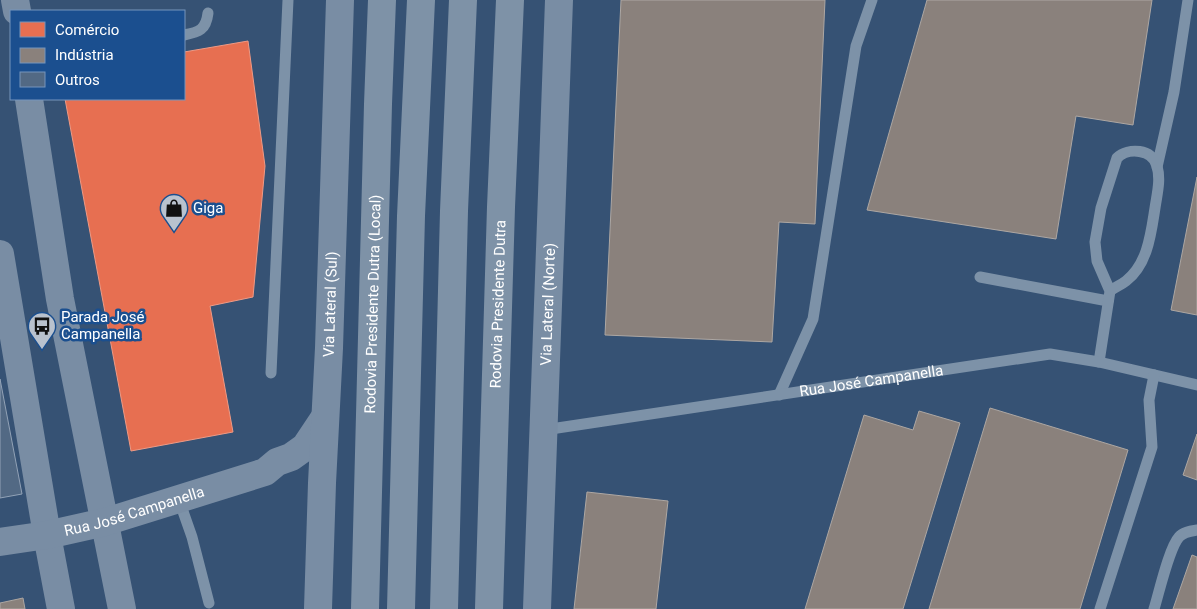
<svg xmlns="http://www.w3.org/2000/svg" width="1197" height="609" viewBox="0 0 1197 609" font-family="Roboto,sans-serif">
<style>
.shops{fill:#e76f51;stroke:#ee9a85}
.industry{fill:#8a817c;stroke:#ada7a3}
.building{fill:#526984;stroke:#92a2b6}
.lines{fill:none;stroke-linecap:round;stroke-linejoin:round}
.lane{stroke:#7d92a8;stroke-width:11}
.secondary{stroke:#798da4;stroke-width:28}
.highway{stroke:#7e92a7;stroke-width:28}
.labels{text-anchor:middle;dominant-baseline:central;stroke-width:5;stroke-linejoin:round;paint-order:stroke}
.poi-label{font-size:15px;fill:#fff;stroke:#1b4f8f;text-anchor:start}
.street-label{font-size:15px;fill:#fff;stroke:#1b4f8f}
</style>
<rect width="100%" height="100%" fill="#365274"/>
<polygon class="shops" points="248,41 265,166 253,297 210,306 233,432 131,451 65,99 184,99 184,52"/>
<g class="industry">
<polygon points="621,0 825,0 815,224 779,222 772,342 605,335"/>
<polygon points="927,0 1152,0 1133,125 1076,116 1056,239 867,210"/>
<polygon points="1197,177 1197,315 1171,310"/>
<polygon points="990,408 1128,450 1080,609 929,609"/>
<polygon points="919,411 960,423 903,609 805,609 864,415 913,430"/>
<polygon points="1197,434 1197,480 1183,475"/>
<polygon points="587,492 668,501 656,609 574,609"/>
<polygon points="1192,555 1197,557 1197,609 1173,609"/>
<polygon points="23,598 25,609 0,609 0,603"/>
</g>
<polygon class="building" points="0,379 22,494 0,498"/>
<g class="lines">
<g class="lane">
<path d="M184,35C199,32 206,30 208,13"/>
<polyline points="1157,167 1174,92 1188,0"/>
<polyline points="980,277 1108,301"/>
<path d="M1099,362L1110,291L1097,261L1095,242L1101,208L1117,158C1128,147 1153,149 1157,166C1161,180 1157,194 1155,208C1151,233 1148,264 1126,281C1121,285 1115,287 1110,291"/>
<polyline points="271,373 288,0"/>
<polyline points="779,395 813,319 856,46 872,0"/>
<path id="s1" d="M544,430L1050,354L1099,362L1197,385"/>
<polyline points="179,500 192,537 209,603"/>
<polyline points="1100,609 1152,447 1149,400 1154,375"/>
<path d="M1154,609C1159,593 1169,548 1179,537C1183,532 1191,531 1197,530"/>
</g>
<g class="secondary">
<polyline points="15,0 17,11"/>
<polyline points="29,99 60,299 122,609"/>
<polyline points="0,254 47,535 61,609"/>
<path id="s2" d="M0,542L47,535L105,522L265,472L277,462L291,457L305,447L325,417"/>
<path id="s3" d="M318,609L322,483L329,348L340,0"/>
<path id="s4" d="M537,609L559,0"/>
</g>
<g class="highway">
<path id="s5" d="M365,609L378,104L382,0"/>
<polyline points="401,609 411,216 421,0"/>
<polyline points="444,609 454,211 463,0"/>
<path id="s6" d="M489,609L501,207L510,0"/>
</g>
</g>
<defs>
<g id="shop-pin" transform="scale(1.4375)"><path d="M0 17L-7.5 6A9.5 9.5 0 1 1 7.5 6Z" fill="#b9c2ce" stroke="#1b4f8f"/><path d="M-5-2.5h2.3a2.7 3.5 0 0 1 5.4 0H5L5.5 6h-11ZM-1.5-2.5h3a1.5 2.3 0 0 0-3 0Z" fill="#111"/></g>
<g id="bus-pin" transform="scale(1.4375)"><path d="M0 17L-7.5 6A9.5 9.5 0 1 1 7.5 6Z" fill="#b9c2ce" stroke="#1b4f8f"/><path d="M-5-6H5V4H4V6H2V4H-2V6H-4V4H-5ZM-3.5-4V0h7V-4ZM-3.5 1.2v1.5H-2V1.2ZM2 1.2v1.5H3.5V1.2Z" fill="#111"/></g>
</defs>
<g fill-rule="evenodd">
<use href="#shop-pin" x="174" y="208"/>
<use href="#bus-pin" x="42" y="326"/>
</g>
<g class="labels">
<g class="poi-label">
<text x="193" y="208">Giga</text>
<text x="61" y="317">Parada José<tspan x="61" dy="17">Campanella</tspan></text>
</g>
<g class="street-label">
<text stroke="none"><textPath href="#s5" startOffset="305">Rodovia Presidente Dutra (Local)</textPath></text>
<text stroke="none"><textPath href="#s6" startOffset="305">Rodovia Presidente Dutra</textPath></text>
<text stroke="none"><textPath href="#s4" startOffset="305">Via Lateral (Norte)</textPath></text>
<text stroke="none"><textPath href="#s3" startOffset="305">Via Lateral (Sul)</textPath></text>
<text stroke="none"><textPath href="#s1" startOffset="331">Rua José Campanella</textPath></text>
<text stroke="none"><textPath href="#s2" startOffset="138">Rua José Campanella</textPath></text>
</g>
</g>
<rect x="10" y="10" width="175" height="90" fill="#1b4f8f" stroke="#7695bc"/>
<rect x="20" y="22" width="25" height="15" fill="#e76f51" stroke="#7695bc"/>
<text x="55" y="35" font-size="15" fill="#ffffff">Comércio</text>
<rect x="20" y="48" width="25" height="15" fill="#8a817c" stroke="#7695bc"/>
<text x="55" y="60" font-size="15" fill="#ffffff">Indústria</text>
<rect x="20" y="72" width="25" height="15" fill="#526984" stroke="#7695bc"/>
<text x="55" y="85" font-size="15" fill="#ffffff">Outros</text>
</svg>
